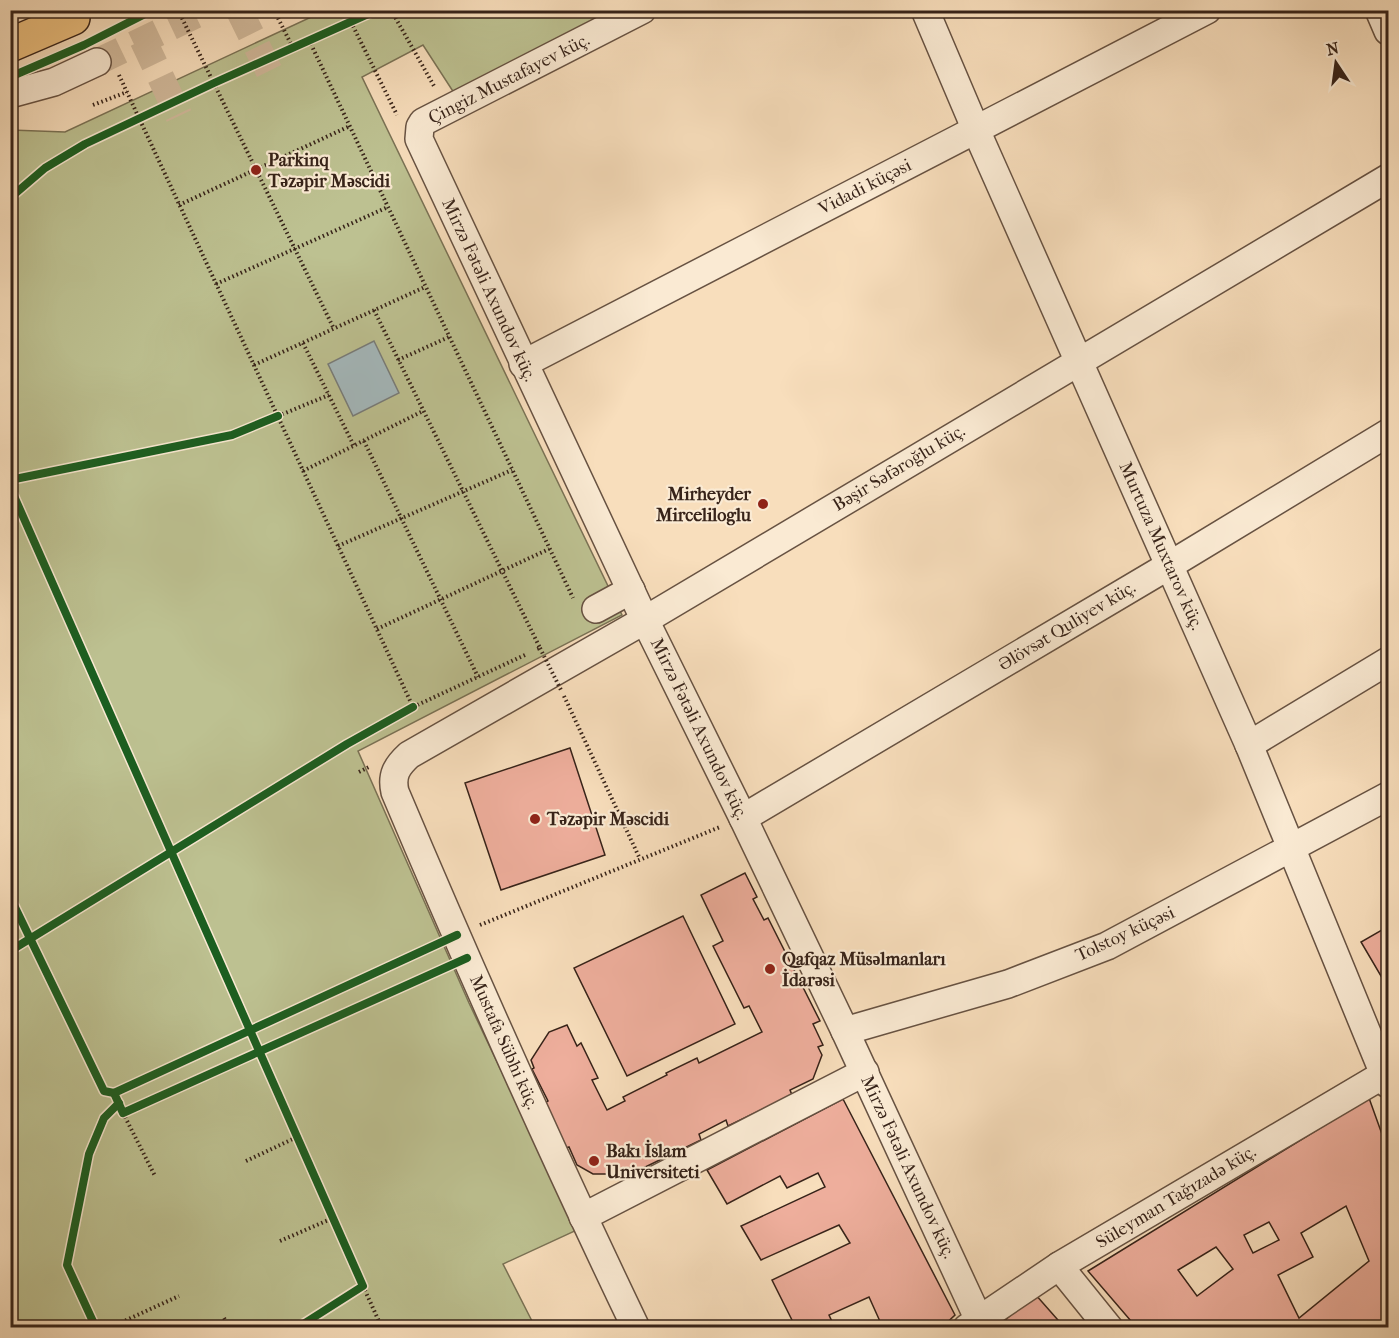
<svg xmlns="http://www.w3.org/2000/svg" width="1399" height="1338" viewBox="0 0 1399 1338" font-family="'IM FELL French Canon',serif">
<style>
.green{fill:#bdc191;stroke:#7a7255;stroke-width:1.5}
.water{fill:#a4b9bd;stroke:#787d7b;stroke-width:1.5}
.building{fill:#eeae9c;stroke:#372319;stroke-width:1.5;fill-rule:evenodd}
.lines{fill:none;stroke-linecap:round;stroke-linejoin:round}
.minor-tunnel{stroke:#d1b99b;stroke-width:27;stroke-dasharray:27 14;stroke-linecap:butt}
.minor-casing{stroke:#675242;stroke-width:30}
.major-casing{stroke:#372319;stroke-width:36}
.path{stroke:#372319;stroke-width:4;stroke-dasharray:1.5 3;stroke-linecap:butt}
.minor{stroke:#faead3;stroke-width:27}
.major{stroke:#ecbf7e;stroke-width:33}
.path-bridge{stroke:#372319;stroke-width:4;stroke-dasharray:1.5 3;stroke-linecap:butt}
.cycleway-casing{stroke:#faead3;stroke-width:11}
.cycleway{stroke:#1b5e20;stroke-width:8}
.poi-dot{fill:#8f2418;stroke:#faead3;stroke-width:2}
.labels{text-anchor:middle;dominant-baseline:central;stroke-width:4.5;stroke-linejoin:round;paint-order:stroke}
.street-label{font-size:18px;fill:#372319;stroke:#faead3}
.poi-label{font-size:18px;font-weight:bold;fill:#372319;stroke:#faead3;text-anchor:start}
</style>
<rect width="100%" height="100%" fill="#f8debc"/>
<filter id="stains"><feTurbulence type="fractalNoise" baseFrequency=".00333" numOctaves="4"/><feColorMatrix values="0 0 0 0 .2 0 0 0 0 .09 0 0 0 0 .02 0 0 0 .5 -.17"/></filter>
<radialGradient id="worn" r=".72"><stop offset=".6" stop-color="#630" stop-opacity="0"/><stop offset="1" stop-color="#630" stop-opacity=".3"/></radialGradient>
<polygon class="green" points="324,11 626,11 456,96 423,45 362,77 622,615 358,751 469,1003 577,1230 503,1264 535,1327 11,1328 11,130 65,132"/>
<polygon class="water" points="374,341 399,393 353,416 328,364"/>
<g class="building">
<polygon points="570,748 605,855 501,890 465,783"/>
<polygon points="745,873 757,897 753,899 764,920 768,918 820,1021 813,1024 823,1045 818,1047 822,1055 813,1079 790,1090 792,1095 728,1126 726,1120 699,1134 701,1140 635,1172 632,1167 610,1177 608,1174 593,1174 577,1165 569,1147 563,1149 541,1105 548,1101 532,1069 534,1068 531,1060 549,1032 567,1025 577,1046 581,1043 598,1078 592,1080 607,1110 625,1101 623,1097 667,1075 666,1073 697,1058 699,1063 762,1032 749,1006 744,1008 713,946 723,941 701,895"/>
<polygon points="683,916 735,1024 627,1076 574,968"/>
<polygon points="1387,927 1388,930 1388,988 1361,942"/>
<path d="M1369,1098L1388,1151V1325L1385,1328H1225L1219,1321L1211,1328H1137L1088,1271ZM1346,1206L1369,1261L1299,1318L1278,1275L1313,1257L1301,1233ZM1269,1222L1279,1240L1253,1253L1244,1235ZM1216,1247L1233,1269L1197,1296L1178,1270Z"/>
<polygon points="843,1099 955,1315 941,1328 883,1328 869,1297 829,1315 835,1328 796,1328 772,1280 850,1243 839,1225 761,1260 741,1226 825,1187 818,1173 787,1188 780,1176 727,1204 707,1170"/>
<polygon points="1035,1294 1065,1328 996,1328"/>
</g>
<g class="lines">
<g class="minor-tunnel">
<polyline points="239,10 271,75"/>
<polyline points="143,40 179,116"/>
<polyline points="97,62 206,10"/>
</g>
<g class="minor-casing">
<g id="minor">
<polyline points="642,10 423,122 420,127 419,139 641,612 743,818 845,1031 978,1318"/>
<polyline points="925,10 976,130 1249,745 1388,1084"/>
<polyline points="1379,10 1388,31"/>
<polyline points="10,94 54,82 97,62"/>
<polyline points="523,364 1207,10"/>
<polyline points="596,609 631,590"/>
<polyline points="1249,745 1388,661"/>
<polyline points="743,818 1170,565 1388,433"/>
<polyline points="845,1031 1008,984 1107,946 1388,796"/>
<polyline points="583,1217 865,1072"/>
<polyline points="1059,1266 1109,1328"/>
<path d="M636,1328C551,1151 471,972 395,792C391,775 397,766 409,755L645,620L1388,178"/>
<polyline points="967,1328 1059,1266 1388,1072"/>
</g>
</g>
<g class="major-casing">
<polyline id="major" points="10,45 73,18"/>
</g>
<g class="path">
<polyline points="178,10 334,329"/>
<polyline points="274,10 293,48"/>
<polyline points="391,10 434,86"/>
<polyline points="351,22 397,115"/>
<polyline points="309,40 573,598"/>
<polyline points="119,75 413,707 527,654"/>
<polyline points="93,105 127,92"/>
<polyline points="179,205 350,126"/>
<polyline points="216,284 388,207"/>
<polyline points="374,310 540,648 537,649"/>
<polyline points="303,343 354,446"/>
<polyline points="398,360 449,337"/>
<polyline points="254,365 425,287"/>
<polyline points="278,416 329,395"/>
<polyline points="364,441 478,677"/>
<polyline points="303,471 423,411"/>
<polyline points="338,546 512,470"/>
<polyline points="377,629 549,549"/>
<polyline points="564,696 640,859"/>
<polyline points="359,772 369,767"/>
<polyline points="480,925 720,827"/>
<polyline points="123,1113 155,1176"/>
<polyline points="246,1161 297,1137"/>
<polyline points="280,1241 333,1218"/>
<polyline points="363,1286 382,1328"/>
<polyline points="224,1318 230,1328"/>
<polyline points="109,1328 179,1296"/>
</g>
<use href="#minor" class="minor"/>
<use href="#major" class="major"/>
<polyline class="path-bridge" points="540,648 561,690"/>
<g class="cycleway-casing">
<g id="cycleway">
<polyline points="10,77 84,45 153,10"/>
<polyline points="10,198 45,168 85,144 214,83 377,10"/>
<polyline points="10,480 232,435 278,416"/>
<polyline points="10,487 363,1286 297,1328"/>
<polyline points="10,897 104,1091 114,1093"/>
<polyline points="457,935 114,1093 123,1113 467,958"/>
<polyline points="10,951 347,744 413,707"/>
<polyline points="96,1328 67,1265 89,1154 104,1118 119,1103"/>
</g>
</g>
<use href="#cycleway" class="cycleway"/>
</g>
<g class="poi-dot">
<circle cx="256" cy="170" r="6"/>
<circle cx="763" cy="504" r="6"/>
<circle cx="535" cy="819" r="6"/>
<circle cx="770" cy="969" r="6"/>
<circle cx="594" cy="1161" r="6"/>
</g>
<g class="labels">
<g class="street-label">
<text transform="translate(509 79) rotate(-27)">Çingiz Mustafayev küç.</text>
<text transform="translate(865 187) rotate(-27)">Vidadi küçəsi</text>
<text transform="translate(489 290) rotate(65)">Mirzə Fətəli Axundov küç.</text>
<text transform="translate(899 468) rotate(-31)">Bəşir Səfəroğlu küç.</text>
<text transform="translate(1161 546) rotate(66)">Murtuza Muxtarov küç.</text>
<text transform="translate(1067 626) rotate(-31)">Əlövsət Quliyev küç.</text>
<text transform="translate(699 729) rotate(64)">Mirzə Fətəli Axundov küç.</text>
<text transform="translate(1125 934) rotate(-25)">Tolstoy küçəsi</text>
<text transform="translate(504 1042) rotate(66)">Mustafa Sübhi küç.</text>
<text transform="translate(908 1167) rotate(65)">Mirzə Fətəli Axundov küç.</text>
<text transform="translate(1176 1197) rotate(-31)">Süleyman Tağızadə küç.</text>
</g>
<g class="poi-label">
<text x="268" y="160">Parkinq<tspan x="268" dy="21">Təzəpir Məscidi</tspan></text>
<text x="751" y="494" text-anchor="end">Mirheyder<tspan x="751" dy="21">Mirceliloglu</tspan></text>
<text x="547" y="819">Təzəpir Məscidi</text>
<text x="782" y="959">Qafqaz Müsəlmanları<tspan x="782" dy="21">İdarəsi</tspan></text>
<text x="606" y="1151">Bakı İslam<tspan x="606" dy="21">Universiteti</tspan></text>
</g>
</g>
<rect width="1399" height="1338" fill="none" stroke="#f8debc" stroke-width="36"/>
<rect x="12" y="12" width="1375" height="1314" fill="none" stroke="#372319" stroke-width="3"/>
<rect x="18" y="18" width="1363" height="1302" fill="none" stroke="#372319" stroke-width="1.5"/>
<g transform="translate(1336 63) rotate(347)" stroke="#faead3" stroke-width="4.5" paint-order="stroke">
<path d="M0-4.5L10 22L0 15L-10 22Z" fill="#372319"/>
<text y="-9" font-size="16" font-weight="bold" text-anchor="middle" fill="#372319">N</text>
</g>
<rect width="100%" height="100%" filter="url(#stains)"/>
<rect width="100%" height="100%" fill="url(#worn)"/>
</svg>
